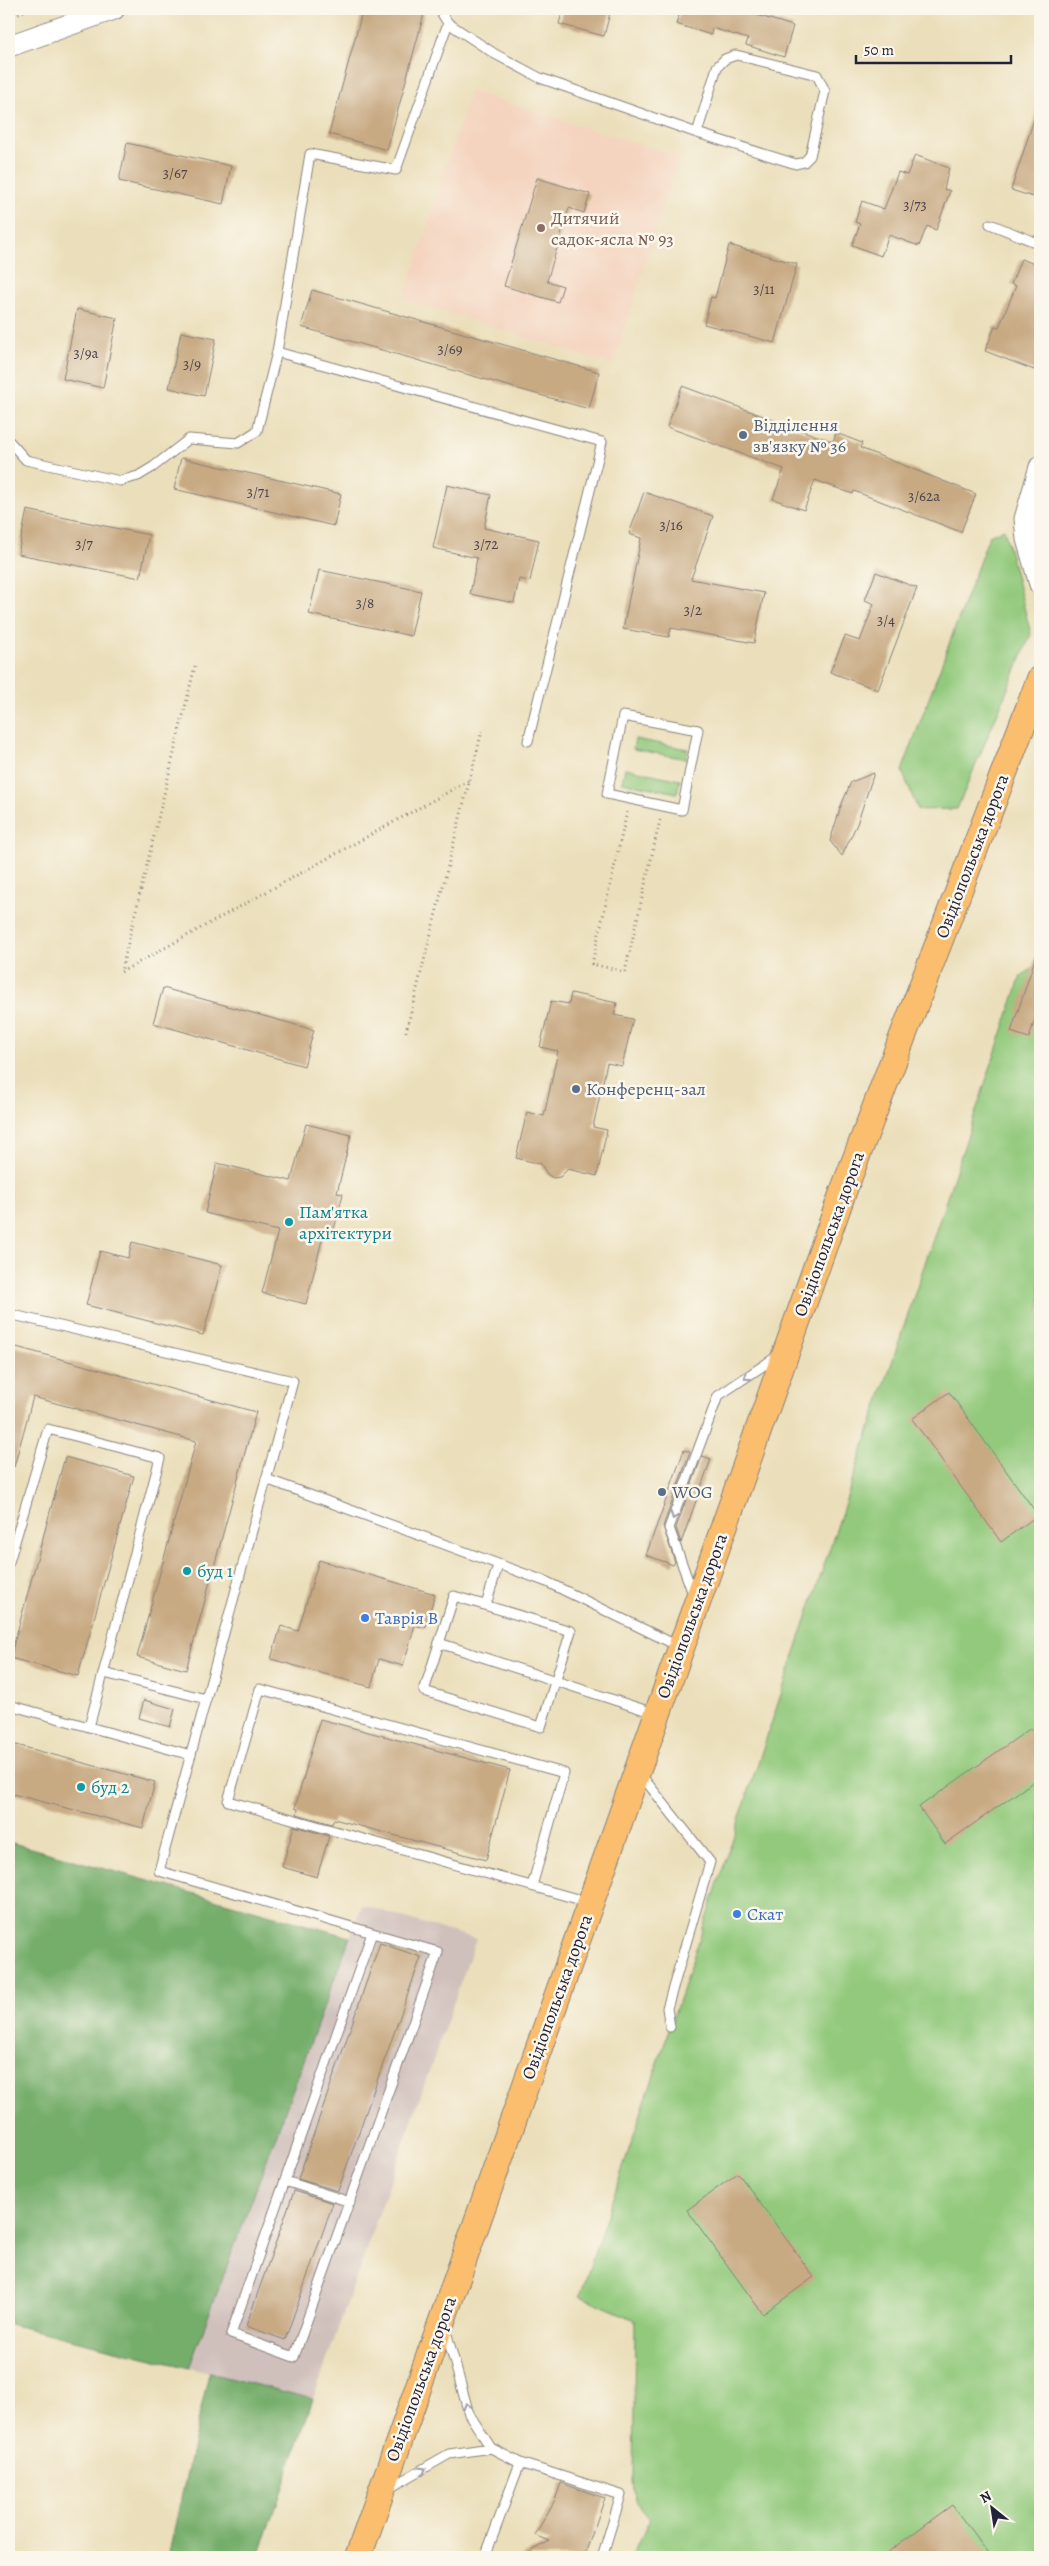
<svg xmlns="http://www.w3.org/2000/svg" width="1049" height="2566" viewBox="0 0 1049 2566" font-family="Alegreya,serif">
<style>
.built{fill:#f4d4bf}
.industrial{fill:#d0c0bb}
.green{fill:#92c97b;stroke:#5a765b}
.forest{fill:#75ad6b;stroke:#4c6853}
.building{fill:#c7a982}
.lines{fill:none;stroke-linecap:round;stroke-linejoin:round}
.service-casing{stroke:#86807b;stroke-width:11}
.tertiary-casing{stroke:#86807b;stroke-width:23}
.primary-casing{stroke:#86807b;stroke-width:28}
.path{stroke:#86807b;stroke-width:3;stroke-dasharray:1 4;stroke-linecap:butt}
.service{stroke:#fff;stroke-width:9}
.tertiary{stroke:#fff;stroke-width:21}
.primary{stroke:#fbbe6e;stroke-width:26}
.oneway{stroke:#9c9ca7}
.education-dot{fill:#8d6e63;stroke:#fbf7ec;stroke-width:2}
.service-dot{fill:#5c6f8a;stroke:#fbf7ec;stroke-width:2}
.culture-dot{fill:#0f9aa8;stroke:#fbf7ec;stroke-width:2}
.shop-dot{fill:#3f7fe0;stroke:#fbf7ec;stroke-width:2}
.labels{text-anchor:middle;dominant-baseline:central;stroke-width:5;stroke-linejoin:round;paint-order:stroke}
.number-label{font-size:15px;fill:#4b444d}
.education-label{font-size:18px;fill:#785e54;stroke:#fbf7ec;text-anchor:start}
.service-label{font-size:18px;fill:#4e5e75;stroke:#fbf7ec;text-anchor:start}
.street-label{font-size:18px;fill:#22223b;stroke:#fbf7ec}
.culture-label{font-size:18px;fill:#0d838f;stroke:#fbf7ec;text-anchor:start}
.shop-label{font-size:18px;fill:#366cbe;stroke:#fbf7ec;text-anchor:start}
</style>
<rect width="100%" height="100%" fill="#fbf7ec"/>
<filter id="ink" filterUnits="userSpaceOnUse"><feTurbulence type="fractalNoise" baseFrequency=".02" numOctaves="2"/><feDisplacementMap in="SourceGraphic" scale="10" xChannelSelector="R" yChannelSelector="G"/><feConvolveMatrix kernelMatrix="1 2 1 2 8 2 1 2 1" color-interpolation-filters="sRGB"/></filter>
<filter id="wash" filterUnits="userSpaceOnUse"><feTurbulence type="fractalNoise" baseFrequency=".0096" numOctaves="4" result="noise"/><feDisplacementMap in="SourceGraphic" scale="20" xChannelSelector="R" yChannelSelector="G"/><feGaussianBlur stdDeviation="1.12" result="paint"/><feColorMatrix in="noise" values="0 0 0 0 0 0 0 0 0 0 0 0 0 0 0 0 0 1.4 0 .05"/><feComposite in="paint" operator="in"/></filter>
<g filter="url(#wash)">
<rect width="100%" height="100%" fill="#ebdfbb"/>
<polygon class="built" points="470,91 679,157 613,365 404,299"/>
<polygon class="industrial" points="362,1905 476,1939 313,2399 189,2368"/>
<g class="green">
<polygon points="1004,529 1031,634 957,809 918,810 902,771 989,536"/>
<polygon points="635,739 688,749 686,759 633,749"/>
<polygon points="625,768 680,780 677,793 622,782"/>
<polygon points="1040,964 1040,2557 632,2557 650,2519 635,2501 633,2481 635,2320 580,2296 1021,976"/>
</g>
<g class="forest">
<polygon points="9,1842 350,1937 189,2368 9,2324"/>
<polygon points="209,2373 313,2399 259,2557 168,2557"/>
</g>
<g id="blocks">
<g class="building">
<polygon points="363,9 405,9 424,14 387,150 329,134"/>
<polygon points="563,9 611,9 604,36 559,24"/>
<polygon points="681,9 737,9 793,26 784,57 746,45 748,39 712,28 711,35 676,24"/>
<polygon points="1037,110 1040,110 1040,199 1011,190"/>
<polygon points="127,143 231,166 223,204 119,181"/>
<polygon points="915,155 949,168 944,189 950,191 936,230 927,226 919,246 889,235 881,256 852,245 860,224 855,222 862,201 884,209 898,172 907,175"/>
<polygon points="537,178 590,194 584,213 569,208 547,281 563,286 558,302 504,286"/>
<polygon points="729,245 797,264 775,343 704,324 711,297 715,298"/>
<polygon points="1021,259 1040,266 1040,354 1034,370 985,351 995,326 999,327 1016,286 1011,284"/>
<polygon points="312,290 599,372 589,409 301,327"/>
<polygon points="77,309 117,318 103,388 63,379"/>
<polygon points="181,332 216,339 204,396 169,388"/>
<polygon points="682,386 833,442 836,433 862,443 860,448 976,494 961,532 854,491 853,494 815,480 804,510 773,499 784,469 667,427"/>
<polygon points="181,458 341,494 334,526 174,489"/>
<polygon points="447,485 491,495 484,528 539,540 530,581 519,579 514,603 470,594 477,558 433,548"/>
<polygon points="644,492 713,516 691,579 764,593 754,643 671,628 669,637 623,629 641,538 629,534"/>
<polygon points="27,510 149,535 140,578 18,554"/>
<polygon points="319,570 421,591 411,636 309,614"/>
<polygon points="876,572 917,588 878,690 830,672 845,636 860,641 874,604 865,600"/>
<polygon points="874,773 857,824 842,856 830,841 841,806 851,782"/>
<polygon points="1037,953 1040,953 1040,1003 1029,1038 1011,1032"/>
<polygon points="163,988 314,1030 304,1066 153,1023"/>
<polygon points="571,993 617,1003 614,1015 633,1019 622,1066 607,1063 593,1127 607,1130 597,1176 568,1169 560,1177 553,1178 547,1174 541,1164 516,1158 527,1112 544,1116 558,1051 540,1047 551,1001 569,1004"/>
<polygon points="306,1124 351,1135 337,1193 343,1194 332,1238 323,1236 306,1304 262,1293 278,1231 205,1213 217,1163 291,1181"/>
<polygon points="132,1242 222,1265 203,1335 86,1305 100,1251 128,1258"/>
<polygon points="9,1345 256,1412 186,1670 137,1657 196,1441 33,1397 14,1467 9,1466"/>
<polygon points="949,1392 1038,1515 1001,1542 912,1419"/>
<polygon points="684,1450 690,1452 663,1526 675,1562 673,1565 646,1555"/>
<polygon points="702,1456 711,1459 681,1543 676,1528"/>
<polygon points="65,1457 134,1476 78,1676 10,1658"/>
<polygon points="319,1560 435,1594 425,1628 415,1625 403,1666 379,1659 371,1687 271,1659 281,1626 298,1631"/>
<polygon points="144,1700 175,1709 170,1727 139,1718"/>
<polygon points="320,1719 510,1770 486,1860 334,1819 332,1824 297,1814 298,1809 295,1808"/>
<polygon points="1031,1728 1040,1741 1040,1777 945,1844 919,1807"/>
<polygon points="9,1743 155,1782 143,1828 9,1793"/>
<polygon points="294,1826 329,1836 317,1877 282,1867"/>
<polygon points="380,1943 421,1957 338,2191 298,2179"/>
<polygon points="738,2173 814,2277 763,2314 687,2210"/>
<polygon points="294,2191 333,2203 285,2340 246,2326"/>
<polygon points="561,2483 605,2498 584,2557 521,2557 550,2541 535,2535 555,2500"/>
<polygon points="952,2505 991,2557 881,2557"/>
</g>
</g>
</g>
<g filter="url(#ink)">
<use href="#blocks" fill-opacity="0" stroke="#86807b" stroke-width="1"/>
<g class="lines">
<g class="service-casing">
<g id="service">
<polyline points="448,23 495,54 540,78 697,133 796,164 804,162 810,156 825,91 817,75 736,55 725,59 717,67 697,133"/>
<polyline points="990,224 1040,244"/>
<polyline points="277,352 602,442 528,741"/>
<polyline points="9,441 26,460 120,481 138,476 153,467 189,439 238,443 257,431 277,352 310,154 396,170 448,23 439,9"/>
<polygon points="623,716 698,730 682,810 607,794"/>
<polyline points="9,1314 293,1381 159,1871 438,1952 294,2357 231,2334 372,1933"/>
<polyline points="266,1479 547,1582 678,1646"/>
<polyline points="9,1562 48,1429 160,1458 89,1727"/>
<polyline points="693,1594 669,1528 718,1396 779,1355"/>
<polygon points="454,1596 571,1631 541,1727 424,1691"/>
<polyline points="486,1605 498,1565"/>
<polyline points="439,1643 654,1713"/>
<polyline points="104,1673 206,1699"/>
<polyline points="9,1705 191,1755"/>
<polyline points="641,1775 710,1862 667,2008 670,2027"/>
<polyline points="532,1886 564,1773 260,1689 228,1801 588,1902"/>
<polyline points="285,2181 350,2202"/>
<polyline points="446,2331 469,2414 491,2448 520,2463 485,2557"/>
<polyline points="520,2463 621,2495 602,2557"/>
<polyline points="388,2489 449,2454 491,2448"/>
</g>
</g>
<g class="tertiary-casing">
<g id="tertiary">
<polyline points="9,46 114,9"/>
<polyline points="1040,467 1025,519 1027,539 1040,584"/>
</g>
</g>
<g class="primary-casing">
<polyline id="primary" points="358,2557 843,1192 1040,679"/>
</g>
<g class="path">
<polyline points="9,17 29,9"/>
<polyline points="195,666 121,972 470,780"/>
<polyline points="627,812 592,964 625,972 660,820"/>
<polyline points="406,1032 482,731"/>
</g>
<use href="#service" class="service"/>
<use href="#tertiary" class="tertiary"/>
<use href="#primary" class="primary"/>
</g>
<defs><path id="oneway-chevron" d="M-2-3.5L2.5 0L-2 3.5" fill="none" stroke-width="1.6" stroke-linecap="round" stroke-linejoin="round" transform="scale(1.25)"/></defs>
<g class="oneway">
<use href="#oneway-chevron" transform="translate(747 1377) rotate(146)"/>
<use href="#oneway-chevron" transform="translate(674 1516) rotate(110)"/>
<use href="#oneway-chevron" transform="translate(467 2406) rotate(-106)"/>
<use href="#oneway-chevron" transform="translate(423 2470) rotate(-30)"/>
</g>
</g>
<circle class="education-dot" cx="541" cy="228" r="5"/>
<g class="service-dot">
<circle cx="743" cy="435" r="5"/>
<circle cx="576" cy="1089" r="5"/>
<circle cx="662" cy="1492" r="5"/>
</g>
<g class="culture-dot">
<circle cx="289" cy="1222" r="5"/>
<circle cx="187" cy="1571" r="5"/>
<circle cx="81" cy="1787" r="5"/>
</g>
<g class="shop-dot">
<circle cx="365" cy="1618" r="5"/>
<circle cx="737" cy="1914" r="5"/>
</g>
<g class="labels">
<g class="number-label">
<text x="175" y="173">3/67</text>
<text x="915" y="205">3/73</text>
<text x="764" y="289">3/11</text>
<text x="450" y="349">3/69</text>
<text x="86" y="353">3/9а</text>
<text x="192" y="364">3/9</text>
<text x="258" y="492">3/71</text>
<text x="924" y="496">3/62а</text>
<text x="671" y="525">3/16</text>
<text x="84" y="544">3/7</text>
<text x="486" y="544">3/72</text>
<text x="365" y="603">3/8</text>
<text x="693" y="610">3/2</text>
<text x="886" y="620">3/4</text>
</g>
<g class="education-label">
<text x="551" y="218">Дитячий<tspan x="551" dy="21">садок-ясла № 93</tspan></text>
</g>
<g class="service-label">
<text x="753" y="425">Відділення<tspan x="753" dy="21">зв'язку № 36</tspan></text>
<text x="586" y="1089">Конференц-зал</text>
<text x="672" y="1492">WOG</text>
</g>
<g class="street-label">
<text transform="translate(972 856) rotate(-69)">Овідіопольська дорога</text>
<text transform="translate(829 1234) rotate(-70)">Овідіопольська дорога</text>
<text transform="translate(692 1616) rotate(-70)">Овідіопольська дорога</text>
<text transform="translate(557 1997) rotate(-70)">Овідіопольська дорога</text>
<text transform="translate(421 2379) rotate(-70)">Овідіопольська дорога</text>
</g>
<g class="culture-label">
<text x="299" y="1212">Пам'ятка<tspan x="299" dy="21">архітектури</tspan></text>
<text x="197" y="1571">буд 1</text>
<text x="91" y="1787">буд 2</text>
</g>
<g class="shop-label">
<text x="375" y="1618">Таврія В</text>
<text x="747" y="1914">Скат</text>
</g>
</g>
<rect width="1049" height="2566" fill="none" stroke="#fbf7ec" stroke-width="30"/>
<g transform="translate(992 2508) rotate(330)" stroke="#fbf7ec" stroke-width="4" paint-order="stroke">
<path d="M0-4L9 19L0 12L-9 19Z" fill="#22223b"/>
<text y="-8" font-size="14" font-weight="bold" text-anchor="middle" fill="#22223b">N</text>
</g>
<path d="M856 55v8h155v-8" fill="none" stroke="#22223b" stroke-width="2.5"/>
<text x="864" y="55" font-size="15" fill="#22223b" stroke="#fbf7ec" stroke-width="4" paint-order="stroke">50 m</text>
</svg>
